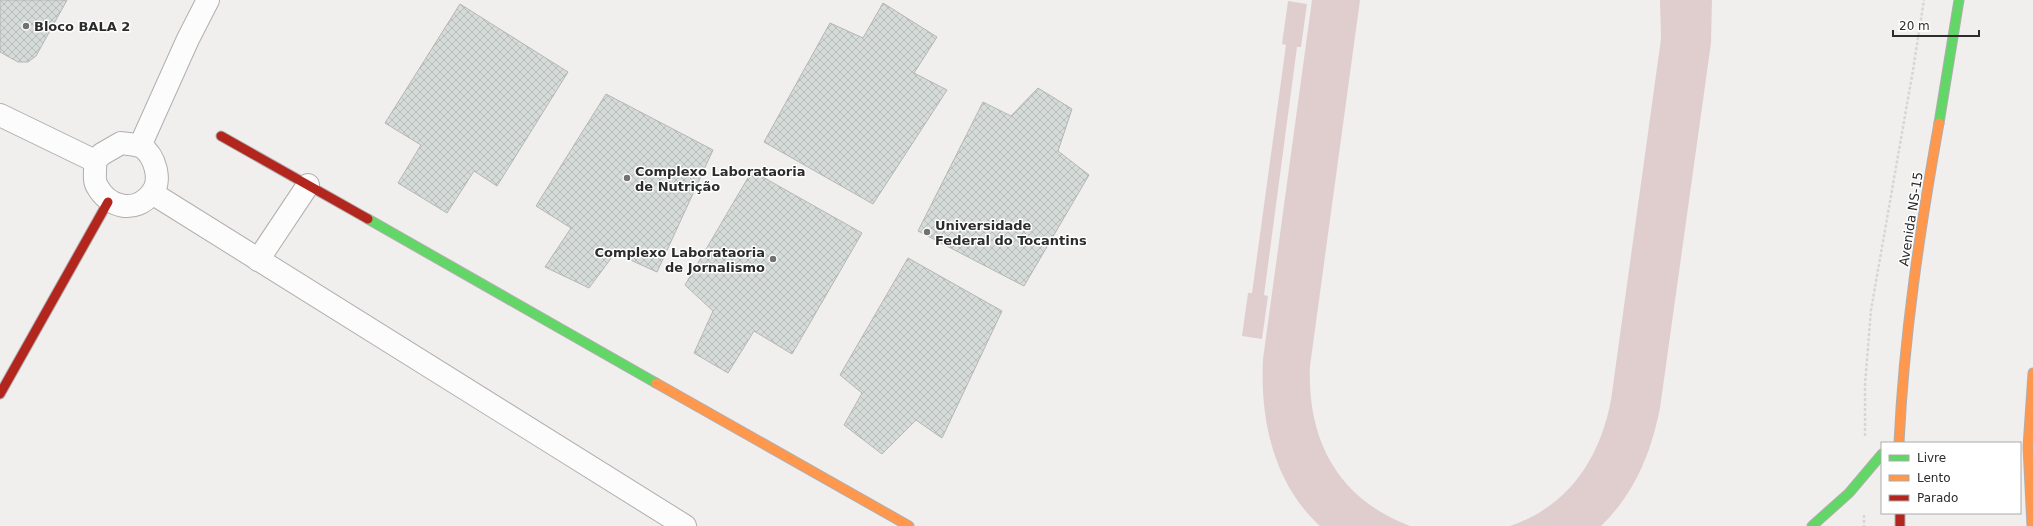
<svg xmlns="http://www.w3.org/2000/svg" width="2033" height="526" viewBox="0 0 2033 526" font-family="'DejaVu Sans',sans-serif">
<style>
.garden{fill:#e0cecf}
.building{fill:url(#building-cross-hatch);stroke:#b6b6b5}
.lines{fill:none;stroke-linecap:round;stroke-linejoin:round}
.street-casing{stroke:#b0aeae;stroke-width:24}
.fast-casing{stroke:#b0aeae;stroke-width:11}
.slow-casing{stroke:#b0aeae;stroke-width:11}
.jam-casing{stroke:#b0aeae;stroke-width:11}
.path{stroke:#d7d5d5;stroke-width:2.5;stroke-dasharray:3 2;stroke-linecap:butt}
.street{stroke:#fdfcfc;stroke-width:22}
.fast{stroke:#63d668;stroke-width:9}
.slow{stroke:#ff974d;stroke-width:9}
.jam{stroke:#b3261e;stroke-width:9}
.poi-dot{fill:#727070;stroke:#fff;stroke-width:1.5}
.labels{text-anchor:middle;dominant-baseline:central;stroke-width:3;stroke-linejoin:round;paint-order:stroke}
.poi-label{font-size:13px;font-weight:bold;fill:#2d2c2c;stroke:#fff;text-anchor:start}
.street-label{font-size:13px;fill:#2d2c2c;stroke:#fff}
</style>
<defs>
<pattern id="building-cross-hatch" width="8" height="8" patternUnits="userSpaceOnUse"><rect width="8" height="8" fill="#d5dbd8"/><path d="M0 0l8 8M0 8l8-8" fill="none" stroke="#b7bcba"/></pattern>
</defs>
<rect width="100%" height="100%" fill="#f1eeee"/>
<g class="garden">
<path d="M1312,0H1360L1310,366C1307,440 1338,499 1410,526H1320C1273,483 1260,419 1263,359Z"/>
<path d="M1660,0H1712L1711,43L1660,408C1651,453 1635,493 1601,526H1510C1569,506 1600,458 1611,400L1661,39Z"/>
<polygon points="1288,1 1307,4 1301,47 1297,47 1264,295 1268,296 1262,339 1242,336 1248,293 1252,293 1286,45 1282,44"/>
</g>
<g class="building">
<polygon points="0,0 67,0 36,56 28,62 18,62 0,52"/>
<polygon points="883,3 937,37 914,73 947,90 873,204 764,142 830,23 863,38"/>
<polygon points="460,4 568,72 497,186 474,171 447,213 398,183 421,145 385,123"/>
<polygon points="1038,88 1072,109 1058,151 1089,175 1024,286 918,231 983,102 1011,116"/>
<polygon points="606,94 713,150 657,272 615,253 589,288 545,267 571,228 536,206"/>
<polygon points="752,171 862,233 792,354 754,331 728,373 694,353 713,311 685,285"/>
<polygon points="908,258 1002,311 942,438 916,420 882,454 844,425 862,393 840,375"/>
</g>
<g class="lines">
<g class="street-casing">
<g id="street">
<polyline points="0,115 95,161"/>
<path d="M121,143C127,144 136,144 142,147C155,156 162,180 152,193C135,215 108,207 97,186C93,180 96,168 95,161L102,154Z"/>
<polyline points="140,146 188,39 208,0"/>
<polyline points="152,193 685,526"/>
<polyline points="258,260 308,185"/>
</g>
</g>
<g class="fast-casing">
<g id="fast">
<polyline points="1939,123 1959,0"/>
<polyline points="368,219 656,383"/>
<polyline points="1812,526 1849,493 1882,454"/>
</g>
</g>
<g class="slow-casing">
<g id="slow">
<polyline points="656,383 909,526"/>
<path d="M1899,443C1904,335 1920,229 1939,123"/>
<polyline points="2032,526 2028,447 2033,373"/>
</g>
</g>
<g class="jam-casing">
<g id="jam">
<polyline points="221,136 368,219"/>
<polyline points="0,394 108,202"/>
<polyline points="1900,513 1900,526"/>
</g>
</g>
<g class="path">
<polyline points="1865,436 1865,384 1871,310 1913,70 1924,0"/>
<polyline points="1864,515 1864,526"/>
</g>
<use href="#street" class="street"/>
<use href="#fast" class="fast"/>
<use href="#slow" class="slow"/>
<use href="#jam" class="jam"/>
</g>
<g class="poi-dot">
<circle cx="26" cy="26" r="4"/>
<circle cx="627" cy="178" r="4"/>
<circle cx="927" cy="232" r="4"/>
<circle cx="773" cy="259" r="4"/>
</g>
<g class="labels">
<g class="poi-label">
<text x="34" y="26">Bloco BALA 2</text>
<text x="635" y="171">Complexo Laborataoria<tspan x="635" dy="15">de Nutrição</tspan></text>
<text x="935" y="225">Universidade<tspan x="935" dy="15">Federal do Tocantins</tspan></text>
<text x="765" y="252" text-anchor="end">Complexo Laborataoria<tspan x="765" dy="15">de Jornalismo</tspan></text>
</g>
<g class="street-label">
<text transform="translate(1911 219) rotate(-81)">Avenida NS-15</text>
</g>
</g>
<rect x="1881" y="442" width="140" height="72" fill="#ffffff" stroke="#ababab"/>
<rect x="1889" y="455" width="20" height="6" fill="#63d668" stroke="#ababab"/>
<text x="1917" y="462" font-size="12" fill="#2d2c2c">Livre</text>
<rect x="1889" y="475" width="20" height="6" fill="#ff974d" stroke="#ababab"/>
<text x="1917" y="482" font-size="12" fill="#2d2c2c">Lento</text>
<rect x="1889" y="495" width="20" height="6" fill="#b3261e" stroke="#ababab"/>
<text x="1917" y="502" font-size="12" fill="#2d2c2c">Parado</text>
<path d="M1893 30v6h86v-6" fill="none" stroke="#2d2c2c" stroke-width="2"/>
<text x="1899" y="30" font-size="12" fill="#2d2c2c" stroke="#ffffff" stroke-width="3" paint-order="stroke">20 m</text>
</svg>
